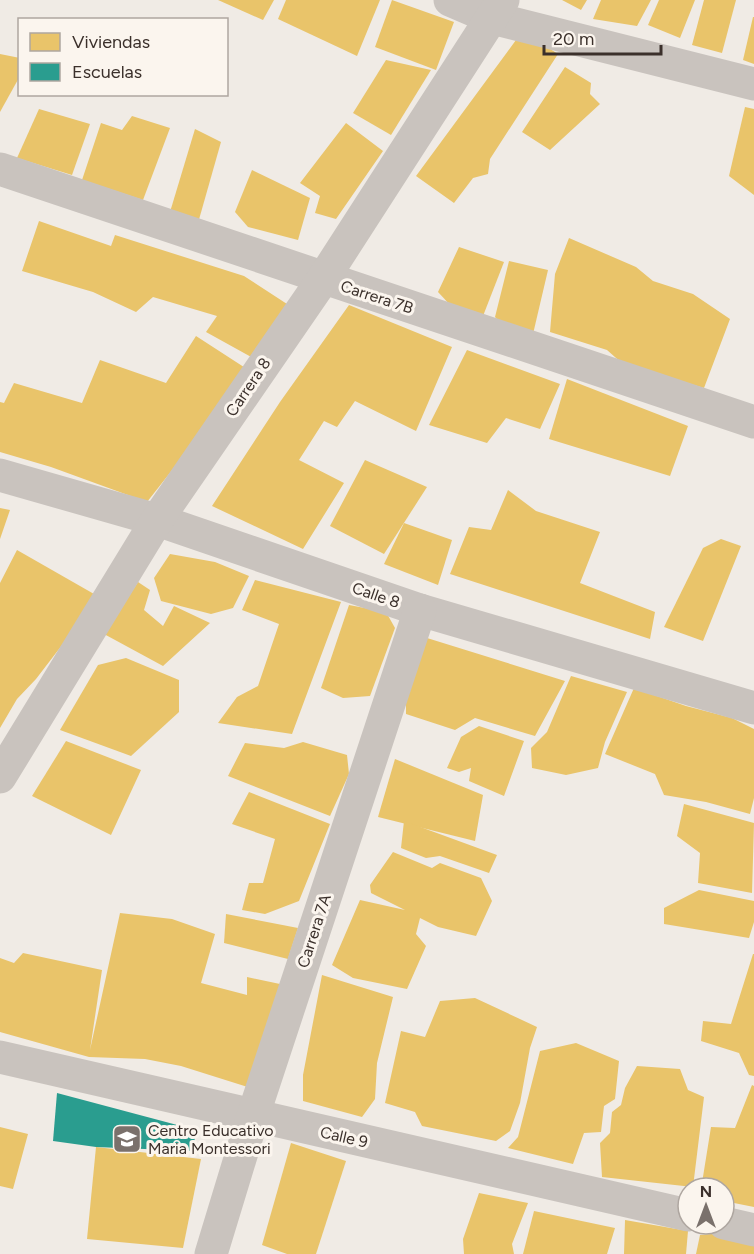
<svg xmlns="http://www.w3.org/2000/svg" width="754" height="1254" viewBox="0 0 754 1254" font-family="Figtree,sans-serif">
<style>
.homes{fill:#e9c46a}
.schools{fill:#2a9d8f}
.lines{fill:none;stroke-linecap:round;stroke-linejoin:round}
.minor{stroke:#c9c3be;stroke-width:33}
.labels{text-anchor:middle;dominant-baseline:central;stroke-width:6;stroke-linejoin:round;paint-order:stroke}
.street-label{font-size:16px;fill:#3b302b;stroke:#fbf5ee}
.poi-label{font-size:16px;fill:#3b302b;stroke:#fbf5ee;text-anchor:start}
</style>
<rect width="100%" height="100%" fill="#f0ebe5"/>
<g class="homes">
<polygon points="218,0 274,0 263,20"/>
<polygon points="286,0 380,0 357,56 278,19"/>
<polygon points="392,0 454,22 436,70 375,47"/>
<polygon points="562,0 587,0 581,10"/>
<polygon points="601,0 651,0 637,26 593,19"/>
<polygon points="659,0 695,0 680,38 648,25"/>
<polygon points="704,0 736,0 722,53 692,45"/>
<polygon points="753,17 754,17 754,64 743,60"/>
<polygon points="516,40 538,41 558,54 490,159 488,174 473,178 454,203 416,176"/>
<polygon points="0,54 20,58 20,76 0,112"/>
<polygon points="386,60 431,70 391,135 353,113"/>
<polygon points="565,67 591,83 590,94 600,104 550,150 522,132"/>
<polygon points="745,107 754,109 754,195 729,176"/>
<polygon points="39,109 90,124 72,175 17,158"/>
<polygon points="132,116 170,128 143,200 82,180 101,123 122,130"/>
<polygon points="346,123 383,151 336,219 315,213 320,196 300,183"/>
<polygon points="195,129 221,142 198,223 170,212"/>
<polygon points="252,170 310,198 298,240 248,227 235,212"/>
<polygon points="39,221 111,246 115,235 244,276 287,304 253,358 206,332 217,316 153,297 136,312 93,292 22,271"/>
<polygon points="569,238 636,267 653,281 693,294 730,319 704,388 624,365 607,350 550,332 555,274"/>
<polygon points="459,247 504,262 483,316 452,307 438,292"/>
<polygon points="509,261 548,270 533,334 504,327 495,317"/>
<polygon points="349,305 452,347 416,431 355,401 337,427 324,421 299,460 344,483 303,549 212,506 280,402"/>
<polygon points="196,336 250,371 147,502 51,467 0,452 0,402 4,403 14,383 82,403 100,360 166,383"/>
<polygon points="467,350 560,384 540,429 506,418 487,443 429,425"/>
<polygon points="567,379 688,426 670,476 549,439"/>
<polygon points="365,460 427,487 384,554 330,526"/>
<polygon points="508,490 536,511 600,532 580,583 655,612 650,639 450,574 469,527 491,530"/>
<polygon points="0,508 10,510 0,539"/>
<polygon points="404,523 452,540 438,585 384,564"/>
<polygon points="721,539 741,546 703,641 664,627 703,548"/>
<polygon points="17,550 94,594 69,636 36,679 17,699 0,728 0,583"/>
<polygon points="170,554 215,562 249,576 233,608 211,614 161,601 154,578"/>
<polygon points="255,580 341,602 292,734 218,723 237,697 258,686 279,624 242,610"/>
<polygon points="138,582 150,590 144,610 163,626 174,606 210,623 163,666 104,634"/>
<polygon points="349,605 386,612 395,628 370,696 343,698 321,688"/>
<polygon points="427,638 565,681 535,736 475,718 455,730 406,714 406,702"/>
<polygon points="126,658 179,680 179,712 131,756 60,730 98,665"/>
<polygon points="571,676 627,692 605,742 598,768 566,775 532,768 531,748 547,732"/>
<polygon points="634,688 686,706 732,718 754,729 754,798 750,814 706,802 664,795 655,774 605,754"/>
<polygon points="479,726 524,741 504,796 469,781 471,768 459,772 447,768 461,737"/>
<polygon points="66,741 141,770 111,835 32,796"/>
<polygon points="303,742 347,755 349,774 330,816 228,776 245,743 284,748"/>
<polygon points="395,759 483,795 475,841 378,817"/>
<polygon points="249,792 330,824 299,901 265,914 242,910 249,883 263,883 275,839 232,824"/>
<polygon points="684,804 754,823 752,893 698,883 700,853 677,836"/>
<polygon points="404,821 497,855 489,873 440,856 426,858 401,848"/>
<polygon points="393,852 432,868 440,863 481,878 492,901 476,936 438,927 420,918 416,934 426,946 407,989 353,978 332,965 360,900 405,910 371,893 370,885"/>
<polygon points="699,890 754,901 754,922 749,938 664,924 664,908"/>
<polygon points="120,913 172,919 215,934 201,983 247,995 247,977 280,984 254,1089 181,1066 145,1059 89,1057 0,1032 0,958 14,963 23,953 102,970 90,1050"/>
<polygon points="226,914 298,928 288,959 224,943"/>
<polygon points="753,954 754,954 754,1076 749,1075 739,1053 701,1041 703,1021 731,1024"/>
<polygon points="322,975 393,997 377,1063 375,1099 362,1117 303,1101 303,1075"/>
<polygon points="475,998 537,1027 530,1048 520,1103 510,1131 496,1141 422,1126 415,1112 385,1103 401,1031 425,1037 440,1001"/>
<polygon points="576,1043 619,1061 615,1099 604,1106 601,1132 584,1133 573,1164 508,1148 518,1137 540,1051"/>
<polygon points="637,1066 680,1069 688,1090 704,1097 693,1187 602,1177 600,1143 610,1133 612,1112 621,1105 625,1088"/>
<polygon points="752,1085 754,1086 754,1207 724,1201 724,1188 713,1188 713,1183 702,1183 711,1127 735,1128"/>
<polygon points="0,1127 28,1134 13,1189 0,1186"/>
<polygon points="291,1143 346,1161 316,1254 287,1254 262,1245"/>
<polygon points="96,1147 201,1159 183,1248 87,1239"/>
<polygon points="479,1193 528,1203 512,1244 514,1254 464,1254 463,1239"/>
<polygon points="534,1211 615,1228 607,1254 523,1254"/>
<polygon points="625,1220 688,1231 686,1254 624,1254"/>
<polygon points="722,1233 754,1245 754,1254 696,1254 700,1235"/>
</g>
<polygon class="schools" points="57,1093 196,1130 193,1151 96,1147 53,1141"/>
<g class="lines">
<g class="minor">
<polyline points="450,0 492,18 754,84"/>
<polyline points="0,169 754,422"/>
<polyline points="0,475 157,520 420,610 754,708"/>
<polyline points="0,777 157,520 323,279 503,0"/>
<polyline points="0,1057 688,1215"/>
<polyline points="724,1223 754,1230"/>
<polyline points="211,1254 253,1116 420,610"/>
</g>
</g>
<defs>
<g id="school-square" transform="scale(1.5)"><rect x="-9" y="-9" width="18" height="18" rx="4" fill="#7a716c" stroke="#fbf5ee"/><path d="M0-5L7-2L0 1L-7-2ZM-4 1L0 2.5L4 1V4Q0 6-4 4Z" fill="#fff"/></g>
</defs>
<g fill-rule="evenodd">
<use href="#school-square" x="127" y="1139"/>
</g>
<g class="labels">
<g class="street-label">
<text transform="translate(377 297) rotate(18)">Carrera 7B</text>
<text transform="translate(248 387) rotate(-56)">Carrera 8</text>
<text transform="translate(376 595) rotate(19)">Calle 8</text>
<text transform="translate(314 931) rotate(-72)">Carrera 7A</text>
<text transform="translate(344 1137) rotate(13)">Calle 9</text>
</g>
<g class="poi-label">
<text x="148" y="1130">Centro Educativo<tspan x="148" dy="18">Maria Montessori</tspan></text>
</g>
</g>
<rect x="18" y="18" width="210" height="78" fill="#fbf5ee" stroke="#aea6a0" stroke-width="1.5"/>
<rect x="30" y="33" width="30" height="18" fill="#e9c46a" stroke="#aea6a0" stroke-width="1.5"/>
<text x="72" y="48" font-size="18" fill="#3b302b">Viviendas</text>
<rect x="30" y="63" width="30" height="18" fill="#2a9d8f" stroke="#aea6a0" stroke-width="1.5"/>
<text x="72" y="78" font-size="18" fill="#3b302b">Escuelas</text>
<g transform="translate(706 1206)"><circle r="28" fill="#fbf5ee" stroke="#aea6a0" stroke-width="1.5"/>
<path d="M0-4.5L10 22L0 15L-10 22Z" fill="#7a716c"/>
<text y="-9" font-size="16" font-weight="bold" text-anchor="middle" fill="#3b302b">N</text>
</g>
<path d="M544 45v9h117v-9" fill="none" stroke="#3b302b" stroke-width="3"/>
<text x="553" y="45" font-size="18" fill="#3b302b" stroke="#fbf5ee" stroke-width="4.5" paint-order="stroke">20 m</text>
</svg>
